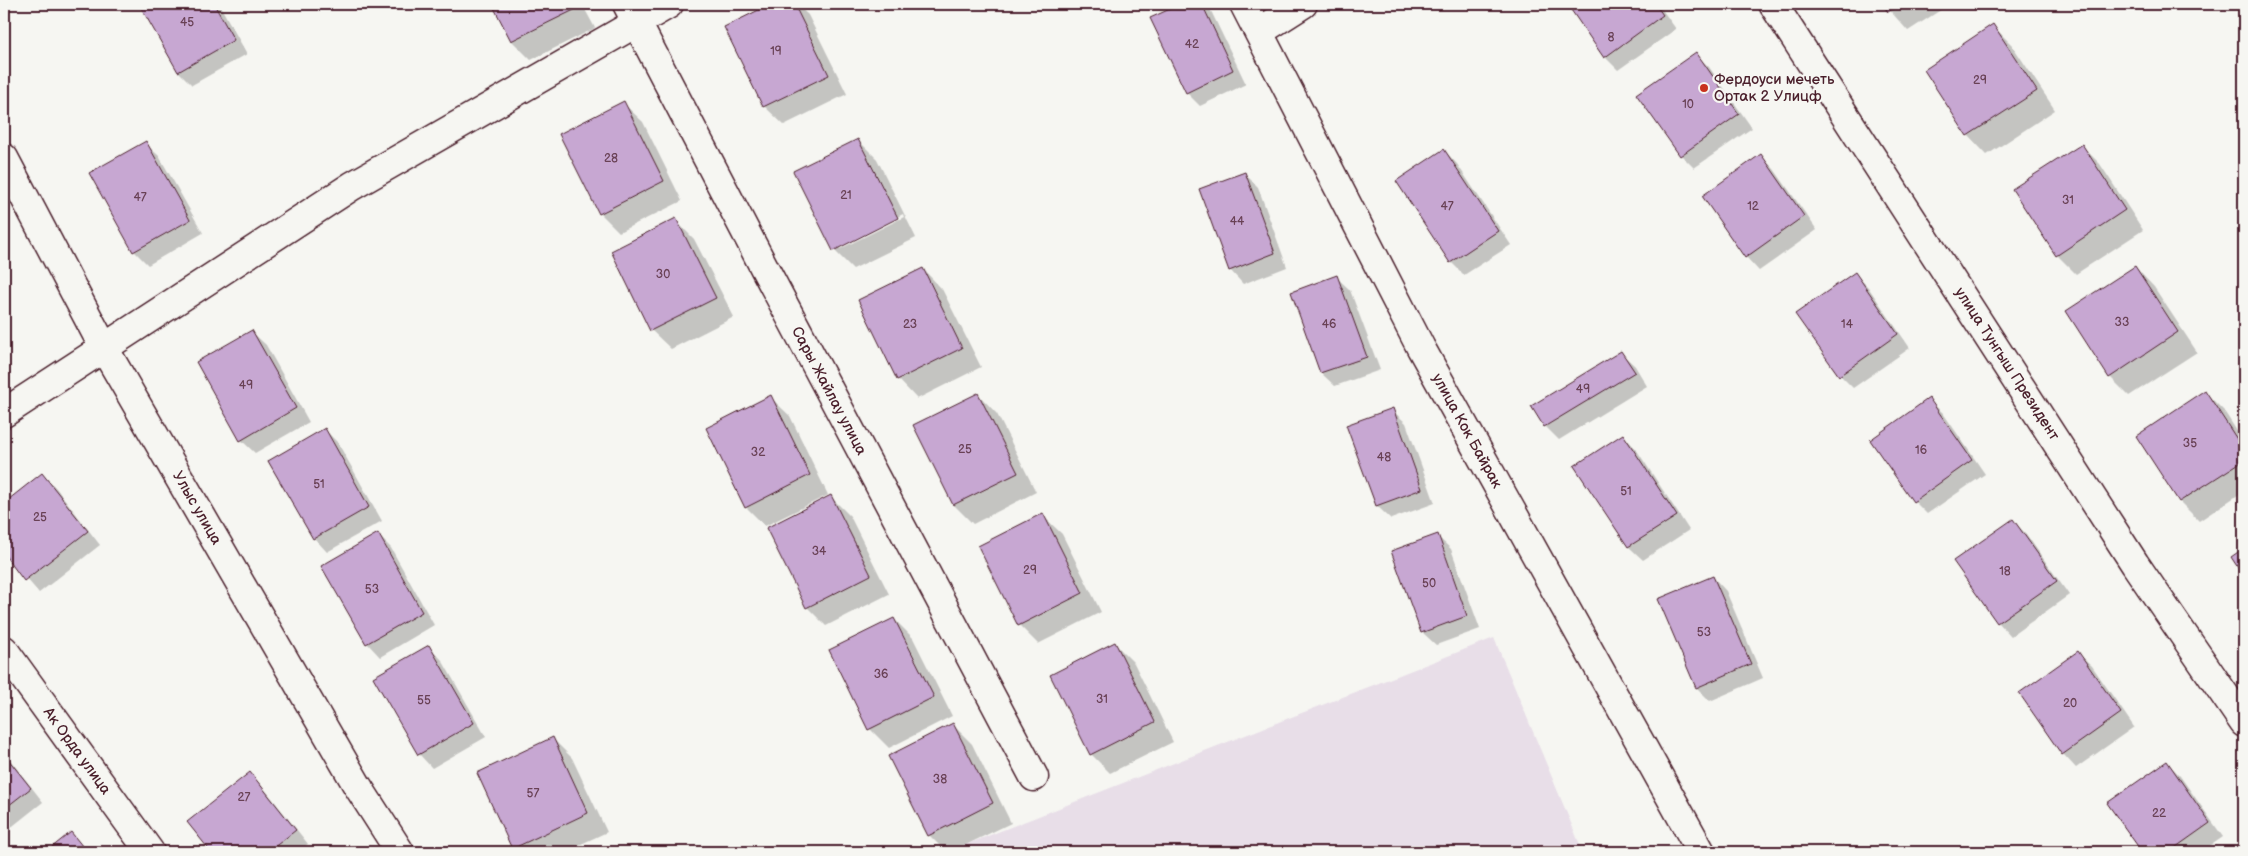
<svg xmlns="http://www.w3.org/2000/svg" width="2248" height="856" viewBox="0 0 2248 856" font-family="'Balsamiq Sans',sans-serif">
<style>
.built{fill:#e8dee8}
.shadow{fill:#0003;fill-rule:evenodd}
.building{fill:#c7a7d2;stroke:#4a1f2b}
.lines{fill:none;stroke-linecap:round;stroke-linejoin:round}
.street-casing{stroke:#4a1f2b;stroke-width:31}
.street{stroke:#f6f6f2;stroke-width:28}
.poi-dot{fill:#c8321e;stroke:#f6f6f2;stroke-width:2}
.labels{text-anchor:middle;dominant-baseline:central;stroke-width:4.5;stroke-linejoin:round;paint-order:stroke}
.number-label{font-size:12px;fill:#694155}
.poi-label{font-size:15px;fill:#4a1f2b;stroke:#f6f6f2;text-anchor:start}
.street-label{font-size:15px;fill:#4a1f2b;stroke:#f6f6f2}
</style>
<rect width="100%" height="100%" fill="#f6f6f2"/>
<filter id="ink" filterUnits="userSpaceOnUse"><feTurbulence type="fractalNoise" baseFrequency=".02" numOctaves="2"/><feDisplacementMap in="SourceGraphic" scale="10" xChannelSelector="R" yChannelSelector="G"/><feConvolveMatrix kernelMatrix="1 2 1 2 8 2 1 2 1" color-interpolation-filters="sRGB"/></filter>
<g filter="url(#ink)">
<polygon class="built" points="1494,638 1583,852 947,852 1289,718"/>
<g class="shadow">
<polygon points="141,4 219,4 247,54 192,85 179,72"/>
<polygon points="494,4 582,4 595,28 531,60 512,41"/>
<polygon points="774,4 796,4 808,15 847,94 784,125 764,106 726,28"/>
<polygon points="1184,4 1204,4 1211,11 1246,84 1200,106 1187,93 1152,19"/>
<polygon points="1568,4 1658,4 1676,29 1618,70 1605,57"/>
<polygon points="1884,4 1950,4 1908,31"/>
<polygon points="1993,26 2012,45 2055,110 1987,155 1968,135 1926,70"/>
<polygon points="1695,54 1709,67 1752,128 1694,168 1681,155"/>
<polygon points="623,103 643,122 682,201 619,232 600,213"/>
<path d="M858,140L877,159L916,238L853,269L834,250ZM903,214L904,217L840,249V246Z"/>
<polygon points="145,143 159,156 203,233 148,265 134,251 91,174"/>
<polygon points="2081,145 2100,164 2143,230 2076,274 2057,255"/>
<polygon points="1444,150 1457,164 1511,245 1464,275 1451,262"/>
<polygon points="1761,156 1774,169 1817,230 1759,271 1746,257"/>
<polygon points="1245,174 1258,187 1287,267 1243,284 1230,270"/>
<polygon points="675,220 694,239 734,317 671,349 651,330"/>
<polygon points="2135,267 2154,287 2197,352 2129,396 2110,377 2068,312"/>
<polygon points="923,269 942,289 981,367 917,399 898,379"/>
<polygon points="1855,274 1868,287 1910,348 1853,388 1840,375"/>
<polygon points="1336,277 1350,290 1380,370 1335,386 1321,373 1292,293"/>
<polygon points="252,332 266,345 309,422 255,453 241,440"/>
<polygon points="1621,353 1635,366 1647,386 1559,440 1545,426"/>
<polygon points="2205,392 2224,411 2244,442 2244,491 2199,521 2180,502 2137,436"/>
<polygon points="978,394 997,414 1036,492 973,524 954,505 915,426"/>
<polygon points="770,397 790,416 828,495 765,526 746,507"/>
<polygon points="1929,400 1943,413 1985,474 1927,514 1914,501"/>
<polygon points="1392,410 1406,423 1435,503 1391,519 1377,506 1348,426"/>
<polygon points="325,430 338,443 382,521 327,552 314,538"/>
<polygon points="1623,435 1636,449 1689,530 1643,560 1629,547 1576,466"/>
<polygon points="42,474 56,488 100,545 39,593 4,552 4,505"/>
<polygon points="831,497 850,516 889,594 826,626 807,607"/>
<polygon points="1042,515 1062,534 1101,612 1038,644 1019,625"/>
<polygon points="2013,521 2026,534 2069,595 2011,636 1998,622"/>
<polygon points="378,535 391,548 434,625 380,657 367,643"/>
<polygon points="1437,536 1451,549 1480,629 1436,645 1422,632"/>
<polygon points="1713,577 1726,591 1763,678 1710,701 1697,688 1660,600"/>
<polygon points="894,619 913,638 952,716 889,748 870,729 831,651"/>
<polygon points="1115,644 1134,663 1173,742 1110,773 1091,754"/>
<polygon points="429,646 442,660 486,737 432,768 419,754 375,677"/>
<polygon points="2078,653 2092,666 2134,727 2076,768 2063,754"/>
<polygon points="953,725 972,744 1011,823 951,852 946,852 929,835"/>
<polygon points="553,739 572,758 607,832 564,852 518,852 513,848"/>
<polygon points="4,752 43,802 4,833"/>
<polygon points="2167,762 2180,776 2223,837 2201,852 2143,852 2109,803"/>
<polygon points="250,774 263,787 308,844 298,852 212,852 189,822"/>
<polygon points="71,834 88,852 48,852"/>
</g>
<g class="building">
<polygon points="139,4 214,4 234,40 178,72"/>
<polygon points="492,4 574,4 576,9 511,41"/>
<polygon points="771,4 794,4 829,75 763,107 724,27"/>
<polygon points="1181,4 1202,4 1233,70 1186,93 1150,18"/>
<polygon points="1567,4 1655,4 1663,15 1604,58"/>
<polygon points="1882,4 1901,4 1888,12"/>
<polygon points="1993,24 2037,91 1967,136 1924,70"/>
<polygon points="1696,52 1739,114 1680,156 1636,94"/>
<polygon points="624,101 664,181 599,214 559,134"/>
<polygon points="858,139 898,218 833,251 793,171"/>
<polygon points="146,141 190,220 133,252 89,173"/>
<polygon points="2082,144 2125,210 2056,256 2012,189"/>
<polygon points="1444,149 1498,231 1450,263 1396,181"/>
<polygon points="1761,154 1804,216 1745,258 1702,196"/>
<polygon points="1245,172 1275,253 1229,271 1199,189"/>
<polygon points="676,218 716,298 650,331 611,251"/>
<polygon points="2135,266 2178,332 2109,378 2066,311"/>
<polygon points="923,268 962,348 897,380 858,300"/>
<polygon points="1855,272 1898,334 1839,376 1795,314"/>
<polygon points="1337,275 1367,357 1320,373 1291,292"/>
<polygon points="252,330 296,408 240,441 196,362"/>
<polygon points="1621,351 1635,372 1544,427 1531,406"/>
<polygon points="2205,390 2244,450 2244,460 2179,502 2136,436"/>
<polygon points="978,393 1018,473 953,505 913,425"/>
<polygon points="771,395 810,475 745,508 706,428"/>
<polygon points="1929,398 1972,460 1913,502 1870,440"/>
<polygon points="1393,408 1422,489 1376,506 1346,425"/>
<polygon points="325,428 369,507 313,539 268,461"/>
<polygon points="1623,434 1677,516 1628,547 1574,466"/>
<polygon points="42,473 88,531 24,581 4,554 4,503"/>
<polygon points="831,495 871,575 806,608 766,528"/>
<polygon points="1043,513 1083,593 1018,626 978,546"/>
<polygon points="2013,519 2057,581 1997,623 1953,561"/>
<polygon points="378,533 422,612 366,644 321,566"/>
<polygon points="1438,534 1467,616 1421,633 1391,551"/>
<polygon points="2244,548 2244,577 2231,557"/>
<polygon points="1713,576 1751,664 1696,688 1658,599"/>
<polygon points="894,618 934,697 868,730 829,650"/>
<polygon points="1115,642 1155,722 1090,755 1050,675"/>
<polygon points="429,645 474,723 418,755 373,677"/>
<polygon points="2078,651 2121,713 2062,755 2019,693"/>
<polygon points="953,723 993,803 928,836 888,756"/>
<polygon points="553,737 588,813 512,849 477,773"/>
<polygon points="4,754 31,788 4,809"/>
<polygon points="2167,761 2210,823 2169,852 2142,852 2107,803"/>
<polygon points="250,772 296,830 268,852 211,852 187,822"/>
<polygon points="71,832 87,852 46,852"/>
</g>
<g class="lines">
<g class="street-casing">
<g id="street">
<polyline points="627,4 765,269 1034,777"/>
<polyline points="1244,4 1421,348 1701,852"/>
<polyline points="1773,4 2135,564 2244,723"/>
<polyline points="1259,32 1303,4"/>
<polyline points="4,158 104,348 357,785 400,852"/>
<polyline points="4,413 352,186 669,4"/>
<polyline points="4,650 150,852"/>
</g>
</g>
<use href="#street" class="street"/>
</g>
</g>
<circle class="poi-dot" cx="1704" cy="88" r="5"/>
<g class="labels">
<g class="number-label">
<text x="187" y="22">45</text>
<text x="1611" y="37">8</text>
<text x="1192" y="44">42</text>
<text x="776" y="51">19</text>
<text x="1980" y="80">29</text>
<text x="1688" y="104">10</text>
<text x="611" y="158">28</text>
<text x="846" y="195">21</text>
<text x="140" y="197">47</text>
<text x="2068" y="200">31</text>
<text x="1447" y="206">47</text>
<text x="1753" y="206">12</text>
<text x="1237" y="221">44</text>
<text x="663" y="274">30</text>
<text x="2122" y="322">33</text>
<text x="910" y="324">23</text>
<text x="1329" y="324">46</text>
<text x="1847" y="324">14</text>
<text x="246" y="385">49</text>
<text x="1583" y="389">49</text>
<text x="2190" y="443">35</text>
<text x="965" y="449">25</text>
<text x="1921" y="450">16</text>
<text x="758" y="452">32</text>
<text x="1384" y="457">48</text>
<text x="319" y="484">51</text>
<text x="1626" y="491">51</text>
<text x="40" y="517">25</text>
<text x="819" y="551">34</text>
<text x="1030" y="570">29</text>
<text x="2005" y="571">18</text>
<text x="1429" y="583">50</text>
<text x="372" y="589">53</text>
<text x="1704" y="632">53</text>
<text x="881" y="674">36</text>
<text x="1102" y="699">31</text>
<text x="424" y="700">55</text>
<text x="2070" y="703">20</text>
<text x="940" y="779">38</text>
<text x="533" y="793">57</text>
<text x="244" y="797">27</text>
<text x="2159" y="813">22</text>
</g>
<g class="poi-label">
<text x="1714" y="79">Фердоуси мечеть<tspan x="1714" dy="17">Ортак 2 Улицф</tspan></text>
</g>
<g class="street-label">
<text transform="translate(2007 364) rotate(57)">улица Тунгыш Президент</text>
<text transform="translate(829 391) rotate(62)">Сары Жайлау улица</text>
<text transform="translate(1467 431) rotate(61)">улица Кок Байрак</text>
<text transform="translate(197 508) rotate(60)">Улыс улица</text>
<text transform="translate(77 751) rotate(54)">Ак Орда улица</text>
</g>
</g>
<rect width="2248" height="856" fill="none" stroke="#f6f6f2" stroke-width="20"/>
<rect x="10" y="10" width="2228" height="836" fill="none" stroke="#4a1f2b" stroke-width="2" filter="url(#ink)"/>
</svg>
